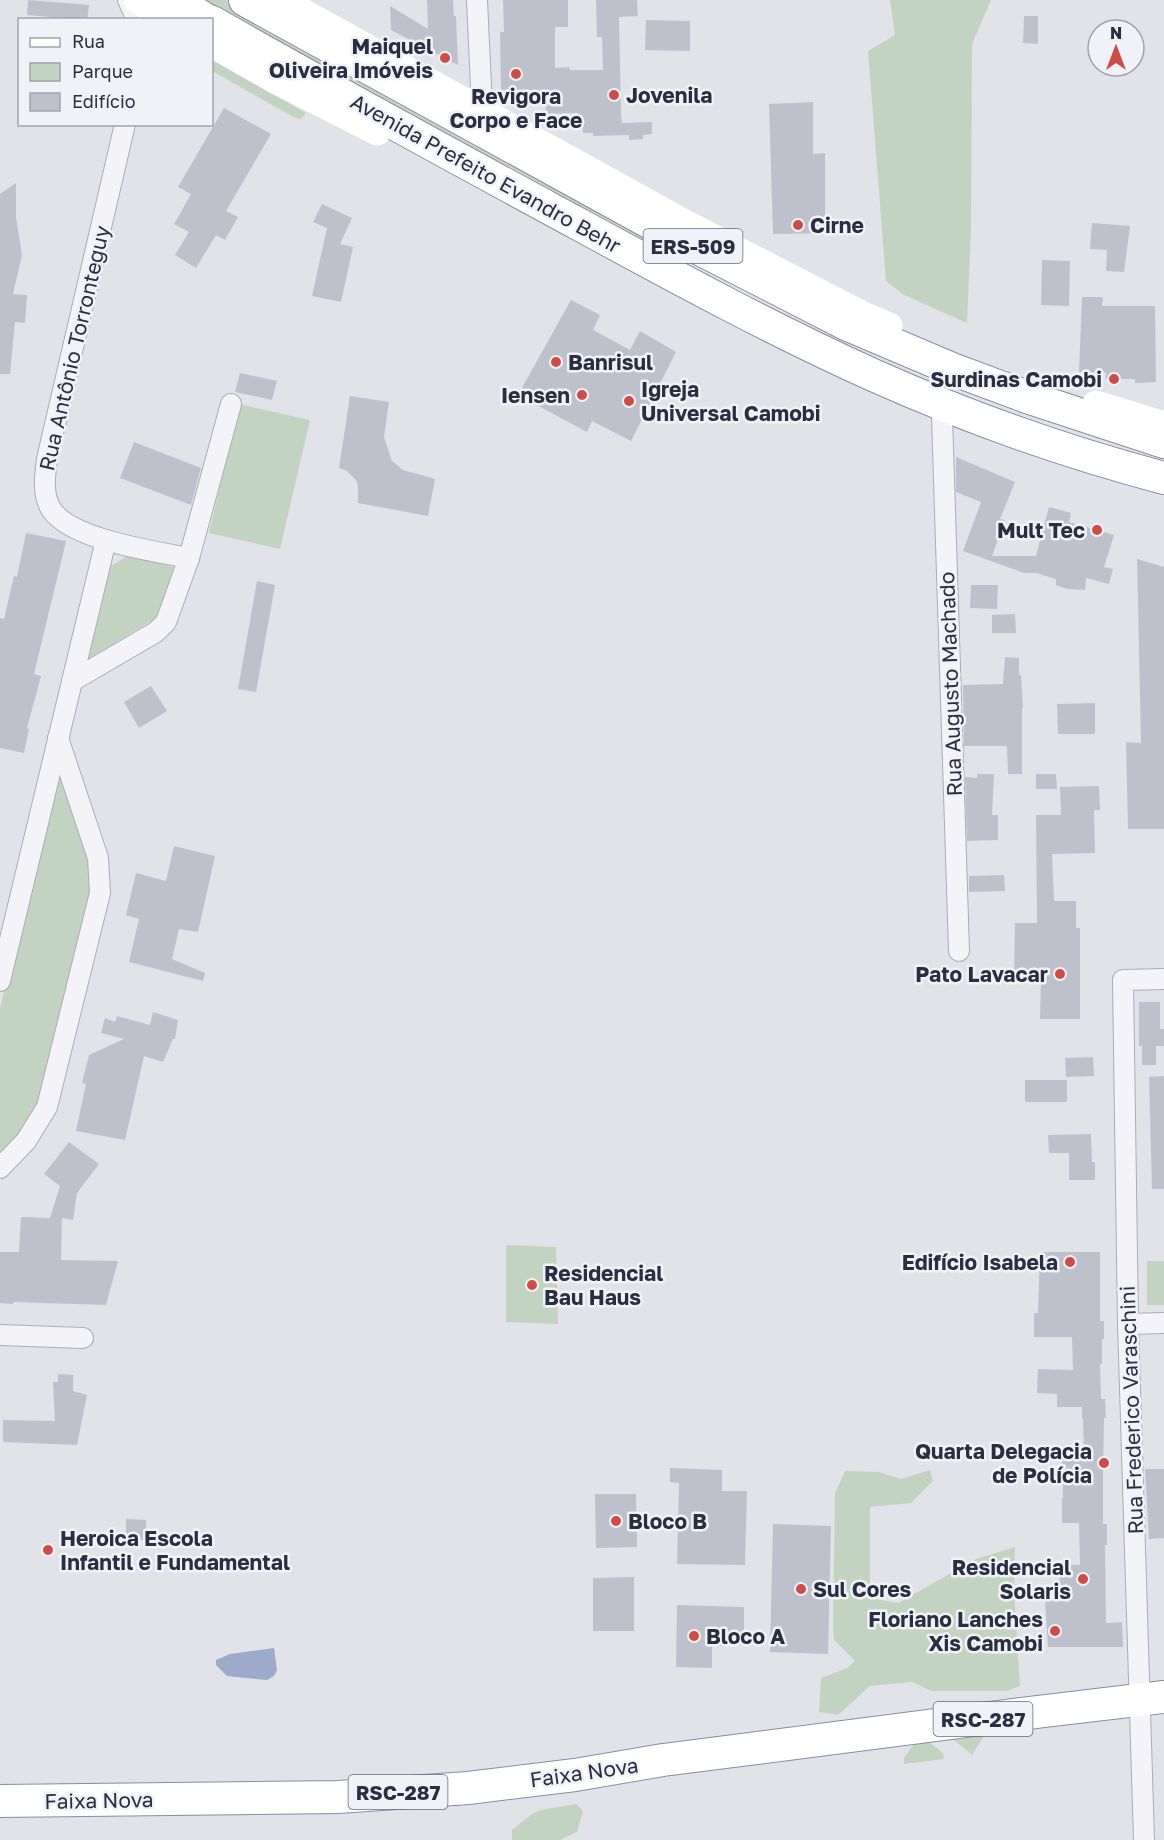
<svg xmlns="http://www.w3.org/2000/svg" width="1164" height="1840" viewBox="0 0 1164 1840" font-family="'Golos Text',sans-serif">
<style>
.green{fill:#c3d3c2}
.water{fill:#9daac9}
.building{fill:#bec1cc}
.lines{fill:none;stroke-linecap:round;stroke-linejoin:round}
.minor-casing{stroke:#aaadb7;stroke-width:22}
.trunk-casing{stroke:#898da0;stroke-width:34}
.minor{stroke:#f4f4f8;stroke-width:20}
.secondary{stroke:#fff;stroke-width:27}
.trunk{stroke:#fff;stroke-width:32}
.poi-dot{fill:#cc4d48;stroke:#f1f2f7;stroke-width:2}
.labels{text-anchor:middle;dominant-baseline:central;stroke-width:5;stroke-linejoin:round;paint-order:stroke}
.shield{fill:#f1f2f7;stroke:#666978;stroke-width:1.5}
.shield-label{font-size:20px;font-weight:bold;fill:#2a2e41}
.poi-label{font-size:21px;font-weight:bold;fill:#2a2e41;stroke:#f1f2f7;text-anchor:end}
.street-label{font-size:21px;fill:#2a2e41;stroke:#f1f2f7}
</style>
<rect width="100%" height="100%" fill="#e1e3e9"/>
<g class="green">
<polygon points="203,0 226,0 697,257 651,244"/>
<polygon points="890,0 991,0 972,44 971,230 967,323 904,295 886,281 868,51 895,35"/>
<polygon points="212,60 306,113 301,119 293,117 214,72 212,69"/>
<polygon points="239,404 310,420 280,549 209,533"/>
<polygon points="127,556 178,568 155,619 85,661 108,568"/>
<path d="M59,765C74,810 93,855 89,902L42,1098L26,1130L0,1157V1008Z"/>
<polygon points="506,1245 556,1247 558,1324 506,1322"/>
<rect x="1147" y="1261" width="17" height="44"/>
<polygon points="930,1470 933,1481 911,1503 870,1507 870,1591 877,1599 898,1603 976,1559 1015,1547 1014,1592 1020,1686 1007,1691 932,1691 912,1682 870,1686 838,1715 819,1712 821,1678 847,1668 855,1661 834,1640 833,1628 835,1493 845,1471 879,1472 901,1479"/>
<polygon points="984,1736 972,1755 954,1740"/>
<polygon points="929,1742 943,1753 944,1759 904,1764 904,1758 914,1744"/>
<polygon points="576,1804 583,1811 577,1832 560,1840 512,1840 512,1830 532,1814 541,1810"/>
</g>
<polygon class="water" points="274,1648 277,1670 274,1676 267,1680 227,1676 216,1665 216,1660 230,1654"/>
<g class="building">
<polygon points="28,0 89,5 87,20 27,15"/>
<polygon points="427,0 453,0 454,16 456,16 458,65 391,30 390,6 428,29"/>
<polygon points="503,0 568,0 568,27 555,27 555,68 569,67 570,70 603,70 602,37 597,37 596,0 637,0 638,16 619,17 621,115 622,123 652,122 652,134 643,135 643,139 629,140 629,135 593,136 593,133 583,133 583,129 577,129 577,113 546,114 545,97 537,98 537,90 501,90 500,32 504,32"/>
<polygon points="1024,16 1038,16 1038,44 1023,43"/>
<polygon points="646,20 690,21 690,51 645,50"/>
<polygon points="813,102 813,154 825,153 825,233 773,234 769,104"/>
<polygon points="224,108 271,134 226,211 238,217 225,240 216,235 196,268 175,255 189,232 174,224 191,194 178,187"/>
<polygon points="16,183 16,217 22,255 13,294 27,295 25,323 15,322 10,374 0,374 0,194"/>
<polygon points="322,204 352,218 340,244 353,247 341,302 312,296 327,228 313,222"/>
<polygon points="1092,223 1130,226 1124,272 1106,271 1107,250 1090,249"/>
<polygon points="1042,260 1070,261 1069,306 1041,305"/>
<polygon points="1082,297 1103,297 1102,306 1155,306 1156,382 1135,383 1135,379 1106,379 1106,373 1079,372"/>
<polygon points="571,300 600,315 593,330 630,350 640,331 676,352 631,441 592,421 587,432 518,395"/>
<polygon points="240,373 277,381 272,400 235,392"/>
<polygon points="350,396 389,402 384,437 392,461 403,470 435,479 428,516 358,503 358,486 356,480 347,471 339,468"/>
<polygon points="134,442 201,468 191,505 120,478"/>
<polygon points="956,457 1015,482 1000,519 1005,520 992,556 1036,556 1049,507 1071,513 1069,522 1114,535 1104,567 1113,569 1109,584 1086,578 1085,590 1067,589 1056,585 1056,579 1036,573 1024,573 963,551 981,502 956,492"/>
<polygon points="26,533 66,541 34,674 41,676 27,728 29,729 24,753 0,748 0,618 4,619 14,576 17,577"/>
<polygon points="1137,559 1164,567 1164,829 1128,829 1126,742 1141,743"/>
<polygon points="257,581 275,585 256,692 238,689"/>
<polygon points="971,585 998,585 997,609 970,608"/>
<polygon points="1015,614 1016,633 992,633 992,615"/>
<polygon points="1005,657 1019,658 1019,675 1021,675 1023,708 1022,708 1022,774 1008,774 1007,746 964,746 963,685 1003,684"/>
<polygon points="151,686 167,711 139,728 124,702"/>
<polygon points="1095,703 1095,734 1058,734 1057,704"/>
<polygon points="977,774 994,774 992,815 998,815 998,840 967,841 965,777 977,778"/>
<polygon points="1036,774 1056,774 1057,789 1036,789"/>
<polygon points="1099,786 1100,810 1094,810 1095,853 1052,854 1054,901 1076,901 1076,928 1080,928 1080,1019 1040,1019 1041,979 1014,978 1015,923 1037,923 1036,815 1061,815 1060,787"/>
<polygon points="174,846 215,856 198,932 179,929 172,959 205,973 203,981 129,962 139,919 126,915 136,873 166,881"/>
<polygon points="1004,875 1005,891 969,892 969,876"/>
<polygon points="1139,1002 1160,1002 1160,1029 1164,1029 1164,1046 1156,1046 1156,1065 1142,1065 1142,1046 1139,1046"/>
<polygon points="153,1012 178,1020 175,1039 173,1039 163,1062 144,1056 125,1140 76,1131 86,1084 82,1083 89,1055 124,1039 101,1033 105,1018 115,1022 117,1016 150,1025"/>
<polygon points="1093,1057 1094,1076 1066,1077 1065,1058"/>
<polygon points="1164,1076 1164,1189 1152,1189 1149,1077"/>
<rect x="1025" y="1080" width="42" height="22"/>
<polygon points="1091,1134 1092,1162 1095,1162 1095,1180 1069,1180 1069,1153 1049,1153 1048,1135"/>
<polygon points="69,1142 99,1164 77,1193 73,1220 62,1218 61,1260 118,1261 106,1305 13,1302 13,1304 0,1303 0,1252 19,1252 21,1217 50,1218 60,1186 44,1174"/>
<polygon points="1040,1252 1100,1252 1100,1321 1104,1321 1104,1339 1102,1339 1102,1364 1100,1364 1101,1399 1105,1399 1106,1418 1104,1418 1103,1477 1103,1524 1107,1524 1107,1545 1105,1545 1106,1623 1122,1622 1123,1647 1048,1647 1045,1600 1060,1600 1059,1565 1080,1565 1079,1523 1062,1523 1062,1498 1063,1498 1062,1449 1084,1449 1083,1419 1082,1419 1082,1407 1057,1407 1057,1394 1037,1393 1038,1369 1073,1370 1072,1337 1034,1337 1034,1313 1038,1313"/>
<polygon points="58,1374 73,1375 73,1391 87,1395 77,1445 3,1442 3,1420 55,1421 53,1382 58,1382"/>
<polygon points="670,1468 722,1470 722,1491 747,1491 745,1565 677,1564 679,1483 670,1482"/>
<polygon points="1145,1469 1164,1469 1164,1538 1149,1539"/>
<polygon points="595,1494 636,1494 637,1547 596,1548"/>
<polygon points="126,1519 146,1520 146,1540 126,1540"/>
<polygon points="773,1524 831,1526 828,1654 770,1652"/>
<polygon points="634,1577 634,1631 593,1631 593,1578"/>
<polygon points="677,1605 744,1607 744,1645 712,1646 712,1668 676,1667"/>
</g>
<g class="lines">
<g class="minor-casing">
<g id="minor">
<polyline points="128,0 137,20"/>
<polyline points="477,0 482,109"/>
<path d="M125,124L47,459C45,475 42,494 51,509C71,540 154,551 189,558"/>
<polyline points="942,417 959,951"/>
<polyline points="72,681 156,632 166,622 189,558 231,404"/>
<polyline points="0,981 106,540"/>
<polyline points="0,1168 26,1141 47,1107 100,893 98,858 58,738"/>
<polyline points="1128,1324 1164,1323"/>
<polyline points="0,1335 83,1338"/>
<polyline points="1144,1840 1128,1324 1123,980 1164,979"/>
</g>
</g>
<g class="trunk-casing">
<g id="trunk">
<polyline points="173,0 207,20"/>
<polyline points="245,0 678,238 846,324 952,369 1027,397 1164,442"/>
<path d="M212,22C322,85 435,146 547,207C654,265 762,325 873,375C967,417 1065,452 1164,478"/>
<polyline points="0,1801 338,1797 468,1788 575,1775 663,1760 1045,1711 1164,1697"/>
</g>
</g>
<use href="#minor" class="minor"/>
<g class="secondary">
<polyline points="137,0 170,20"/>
<polyline points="281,0 685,223 863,315 889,326"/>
<polyline points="212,44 275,80 377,132"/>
<polyline points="1096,404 1164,425"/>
</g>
<use href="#trunk" class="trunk"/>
</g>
<g class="poi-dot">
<circle cx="445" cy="58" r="6"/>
<circle cx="516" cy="74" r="6"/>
<circle cx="614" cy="95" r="6"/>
<circle cx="798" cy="225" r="6"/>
<circle cx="556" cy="362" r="6"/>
<circle cx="1114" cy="379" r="6"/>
<circle cx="582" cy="395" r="6"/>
<circle cx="629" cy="401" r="6"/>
<circle cx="1097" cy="530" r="6"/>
<circle cx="1060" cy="974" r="6"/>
<circle cx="1070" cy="1262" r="6"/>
<circle cx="532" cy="1285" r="6"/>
<circle cx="1104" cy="1463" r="6"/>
<circle cx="616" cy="1521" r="6"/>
<circle cx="48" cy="1550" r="6"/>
<circle cx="1083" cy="1579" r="6"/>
<circle cx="801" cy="1589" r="6"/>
<circle cx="1055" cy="1631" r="6"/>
<circle cx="694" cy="1636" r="6"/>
</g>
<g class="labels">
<g class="shield">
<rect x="643.5" y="229" width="99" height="34" rx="4.5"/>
<rect x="933.5" y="1702" width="99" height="34" rx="4.5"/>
<rect x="348.5" y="1775" width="99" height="34" rx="4.5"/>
</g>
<g class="shield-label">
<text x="693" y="246">ERS-509</text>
<text x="983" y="1719">RSC-287</text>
<text x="398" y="1792">RSC-287</text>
</g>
<g class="poi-label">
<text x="433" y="46">Maiquel<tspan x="433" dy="24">Oliveira Imóveis</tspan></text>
<text x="626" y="95" text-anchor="start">Jovenila</text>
<text x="516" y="96" text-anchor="middle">Revigora<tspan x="516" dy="24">Corpo e Face</tspan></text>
<text x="810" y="225" text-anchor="start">Cirne</text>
<text x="568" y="362" text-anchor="start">Banrisul</text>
<text x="1102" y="379">Surdinas Camobi</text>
<text x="641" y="389" text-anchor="start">Igreja<tspan x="641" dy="24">Universal Camobi</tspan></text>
<text x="570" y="395">Iensen</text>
<text x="1085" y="530">Mult Tec</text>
<text x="1048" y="974">Pato Lavacar</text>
<text x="1058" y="1262">Edifício Isabela</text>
<text x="544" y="1273" text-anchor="start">Residencial<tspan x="544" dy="24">Bau Haus</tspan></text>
<text x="1092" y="1451">Quarta Delegacia<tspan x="1092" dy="24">de Polícia</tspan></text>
<text x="628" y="1521" text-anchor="start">Bloco B</text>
<text x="60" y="1538" text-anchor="start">Heroica Escola<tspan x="60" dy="24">Infantil e Fundamental</tspan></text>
<text x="1071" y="1567">Residencial<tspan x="1071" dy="24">Solaris</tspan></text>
<text x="813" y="1589" text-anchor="start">Sul Cores</text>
<text x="1043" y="1619">Floriano Lanches<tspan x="1043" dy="24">Xis Camobi</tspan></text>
<text x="706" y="1636" text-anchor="start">Bloco A</text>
</g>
<g class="street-label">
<text transform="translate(486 173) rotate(29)">Avenida Prefeito Evandro Behr</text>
<text transform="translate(74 348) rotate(-77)">Rua Antônio Torronteguy</text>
<text transform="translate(950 684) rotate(-92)">Rua Augusto Machado</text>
<text transform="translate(1131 1410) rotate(-92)">Rua Frederico Varaschini</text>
<text transform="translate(584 1772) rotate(-8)">Faixa Nova</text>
<text transform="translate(99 1800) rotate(-1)">Faixa Nova</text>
</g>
</g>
<rect x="18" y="18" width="195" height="108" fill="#f1f2f7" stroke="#a1a4ae" stroke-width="1.5"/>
<rect x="30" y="38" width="30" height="9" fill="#ffffff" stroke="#a1a4ae" stroke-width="1.5"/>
<text x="72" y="48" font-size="18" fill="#2a2e41">Rua</text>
<rect x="30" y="63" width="30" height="18" fill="#c3d3c2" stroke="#a1a4ae" stroke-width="1.5"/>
<text x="72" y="78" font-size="18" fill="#2a2e41">Parque</text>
<rect x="30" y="93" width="30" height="18" fill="#bec1cc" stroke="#a1a4ae" stroke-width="1.5"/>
<text x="72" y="108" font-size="18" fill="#2a2e41">Edifício</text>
<g transform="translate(1116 48)"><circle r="28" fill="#f1f2f7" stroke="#a1a4ae" stroke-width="1.5"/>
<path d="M0-4.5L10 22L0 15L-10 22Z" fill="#cc4d48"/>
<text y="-9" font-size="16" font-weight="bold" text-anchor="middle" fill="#2a2e41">N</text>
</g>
</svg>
